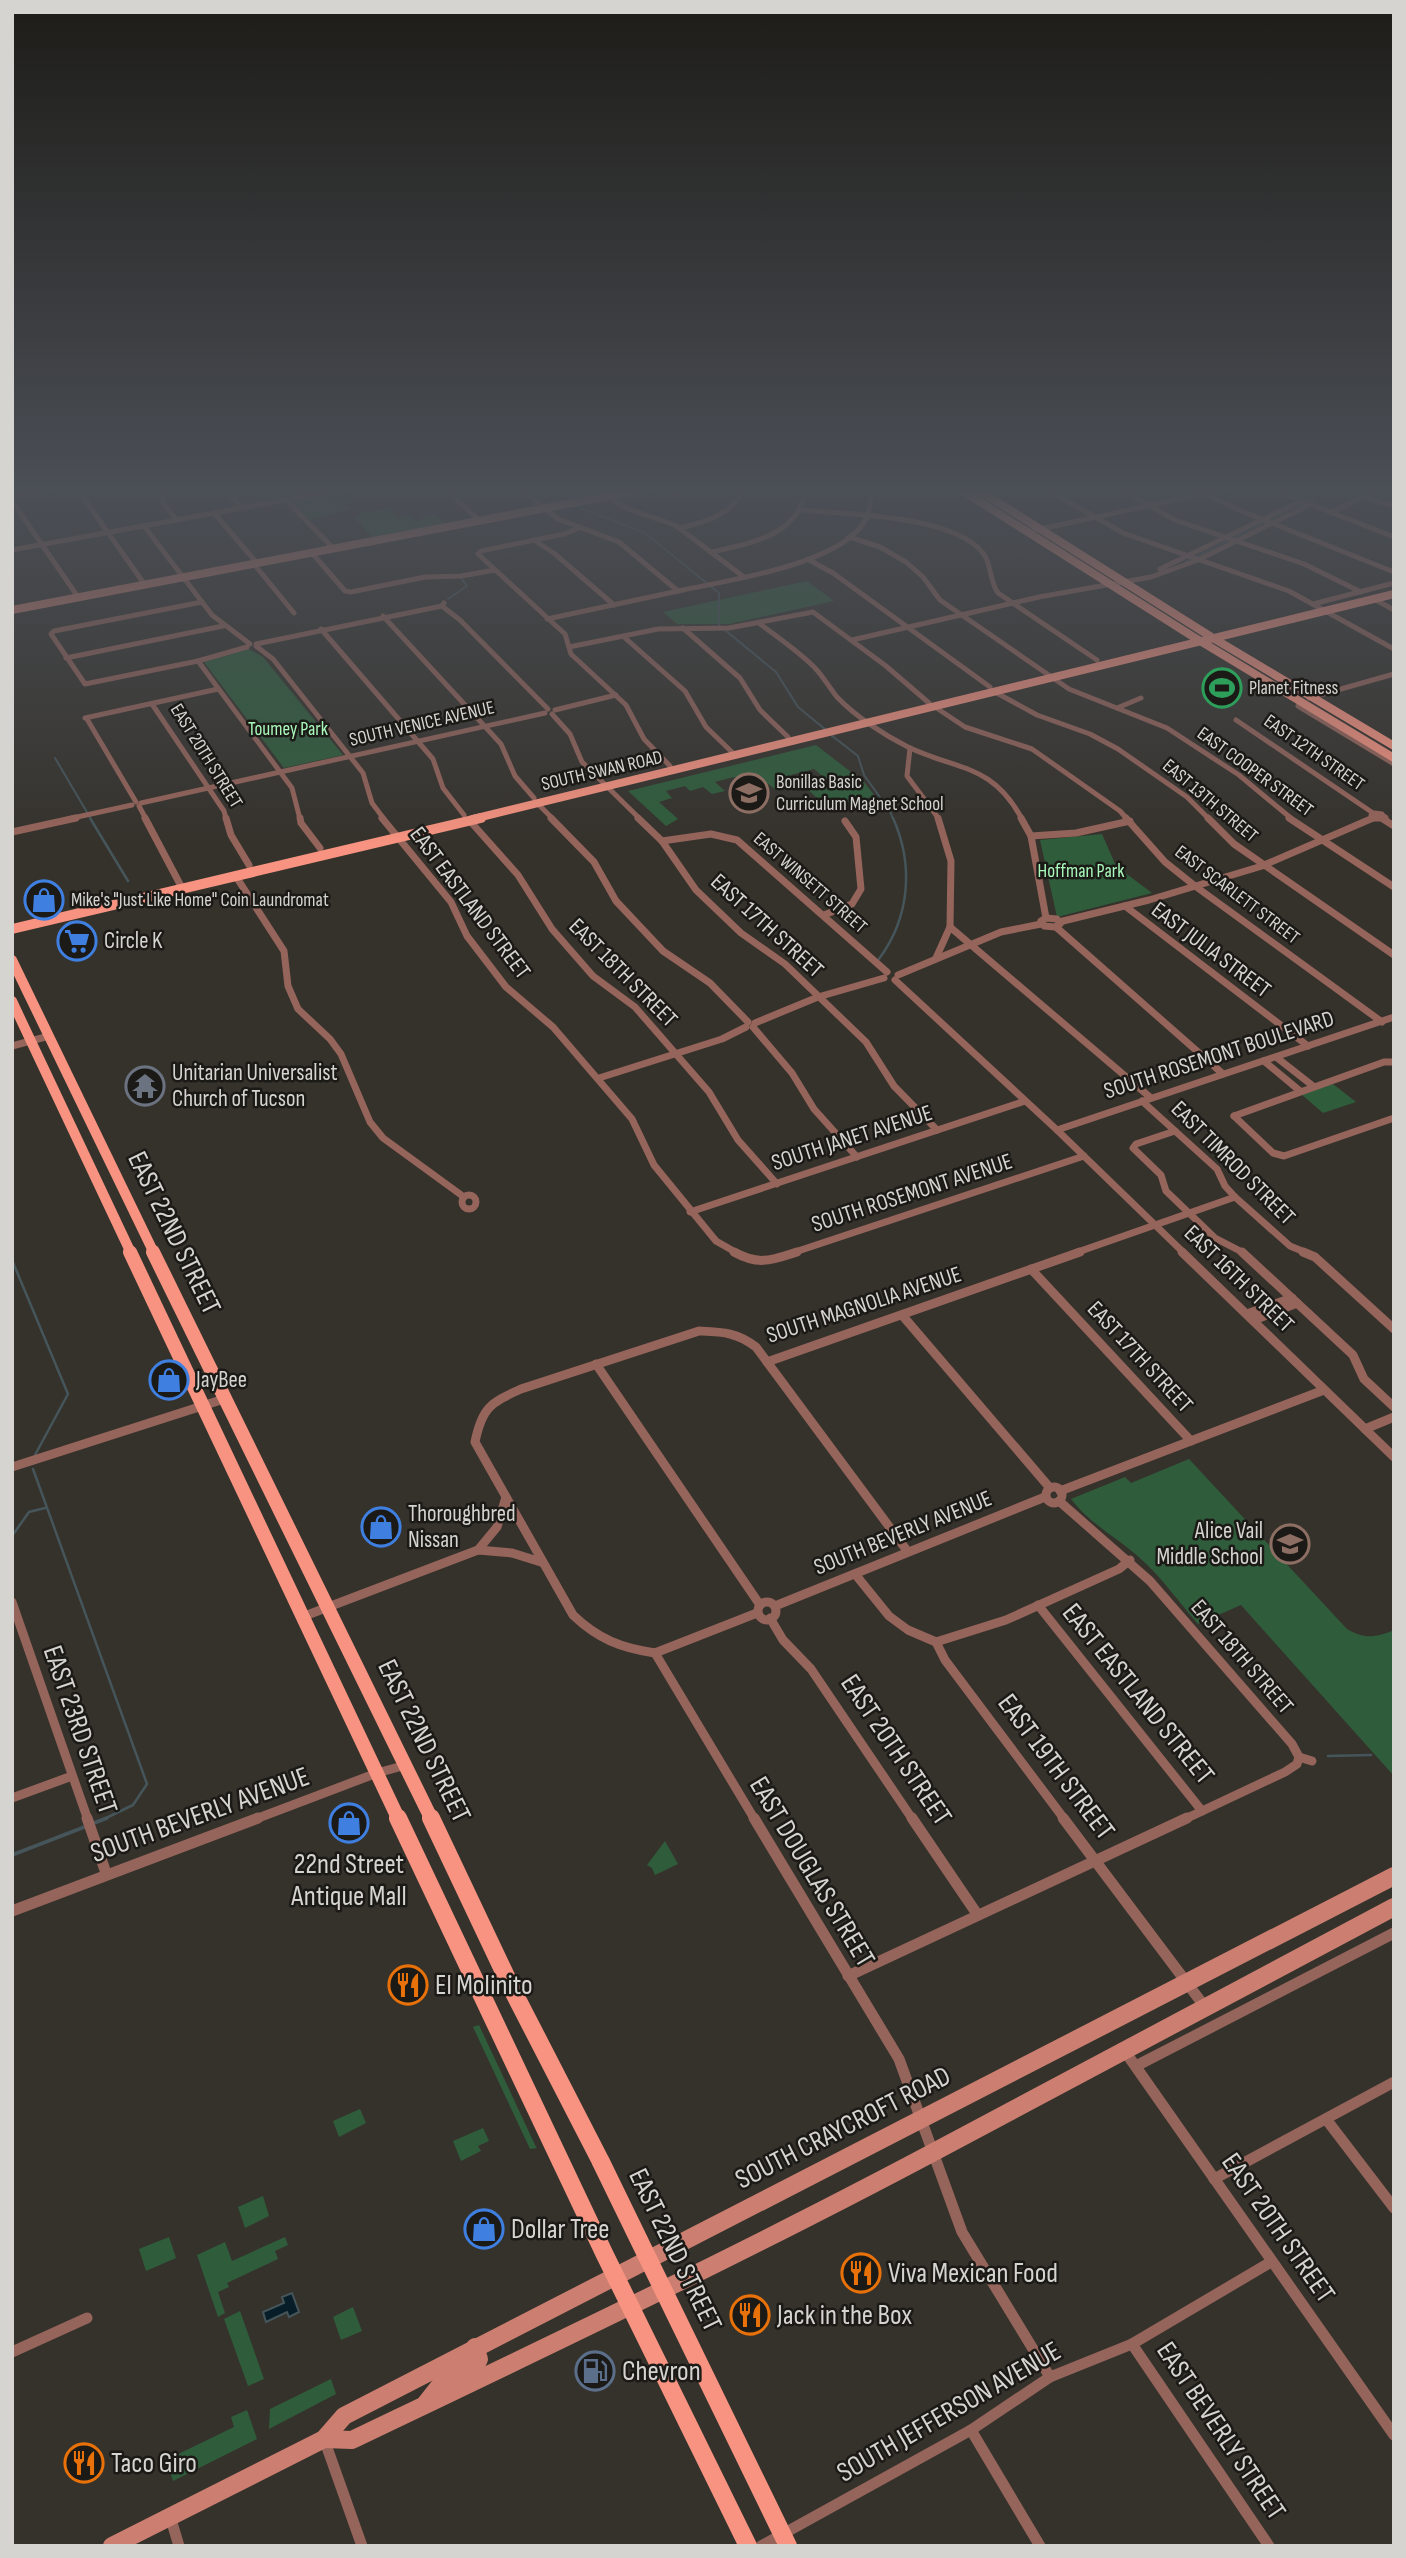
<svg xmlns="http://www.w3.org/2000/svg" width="1406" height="2558" viewBox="0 0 1406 2558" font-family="'Sofia Sans Condensed',sans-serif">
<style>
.green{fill:#2f5d3b}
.water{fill:#071e28;stroke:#45555a;stroke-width:2}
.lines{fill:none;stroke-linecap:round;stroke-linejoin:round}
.stream-far2{stroke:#45555a;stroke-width:2}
.stream-far1{stroke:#45555a;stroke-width:2.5}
.stream{stroke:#45555a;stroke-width:3.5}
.street-far3{stroke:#95645a;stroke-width:5}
.street-far2{stroke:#95645a;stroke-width:7}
.street-far1{stroke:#95645a;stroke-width:9}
.street{stroke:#95645a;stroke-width:11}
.secondary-far1{stroke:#cc7f70;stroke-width:8}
.secondary{stroke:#cc7f70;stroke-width:18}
.primary-far3{stroke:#f79380;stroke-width:8}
.primary-far2{stroke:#f79380;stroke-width:10}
.primary-far1{stroke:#f79380;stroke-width:14}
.primary{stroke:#f79380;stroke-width:18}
.labels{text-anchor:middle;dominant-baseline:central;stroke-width:5;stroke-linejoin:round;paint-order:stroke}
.far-poi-label{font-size:19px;fill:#d5d4d0;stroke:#1b1a17;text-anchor:start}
.far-street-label{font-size:19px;fill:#d5d4d0;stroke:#1b1a17}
.far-park-label{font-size:19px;fill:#a9f9bb;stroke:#1b1a17}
.street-label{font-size:23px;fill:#d5d4d0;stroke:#1b1a17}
.poi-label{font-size:23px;fill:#d5d4d0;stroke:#1b1a17;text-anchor:start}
.near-street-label{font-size:28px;fill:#d5d4d0;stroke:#1b1a17}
.near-poi-label{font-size:28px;fill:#d5d4d0;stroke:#1b1a17;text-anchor:start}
</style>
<rect width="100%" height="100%" fill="#35322c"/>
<g class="green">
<polygon points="324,493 332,501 347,498 352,503 333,509 347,506 351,509 309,520 286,500"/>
<polygon points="388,508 398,517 409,515 416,521 423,520 421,517 435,514 446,524 373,538 354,517 362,515 361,513"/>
<polygon points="807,581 834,601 729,624 677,624 663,612"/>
<polygon points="249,649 263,657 343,755 284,768 204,662"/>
<path d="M816,745L864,782L875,796L815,811L803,802L817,798L806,788L822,784L826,788L834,786L814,769L787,776L796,786L777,791C755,772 742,774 715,782L725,791L712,794L703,787L690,791L685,786L666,791L672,798L659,802L678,819L666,826L628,791Z"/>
<polygon points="1102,834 1116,866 1152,893 1057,917 1040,840"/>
<polygon points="1333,1084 1356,1102 1323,1113 1301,1094"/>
<path d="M1189,1459L1347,1629C1364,1639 1375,1638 1394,1630V1776L1241,1605L1198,1624C1179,1602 1162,1578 1141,1559C1118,1538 1090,1524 1071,1499L1125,1477L1131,1483Z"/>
<polygon points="665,1841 678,1864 655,1875 652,1868 647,1865"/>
<polygon points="479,2025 536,2147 537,2148 530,2149 473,2027"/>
<polygon points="360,2109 366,2123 339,2137 333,2121"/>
<polygon points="483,2128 489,2141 478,2146 481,2151 461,2161 453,2141"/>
<polygon points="263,2196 269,2216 245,2228 238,2207"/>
<polygon points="169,2237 176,2258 146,2271 139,2249"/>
<polygon points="285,2237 288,2245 275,2251 278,2259 227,2283 229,2287 218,2292 225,2313 218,2317 197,2255 225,2242 232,2261"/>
<polygon points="353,2307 362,2331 341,2340 333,2317"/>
<polygon points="240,2311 264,2379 248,2386 224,2319"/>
<polygon points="331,2379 336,2394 269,2429 270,2409"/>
<polygon points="247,2410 257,2439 173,2481 166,2460 234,2427 231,2417"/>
</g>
<polygon class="water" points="292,2293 299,2312 289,2317 287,2312 266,2322 263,2312 284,2303 282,2297"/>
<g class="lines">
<g class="stream-far2">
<polyline points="578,507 645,533 719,593 719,626"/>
<polyline points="1185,562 1338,486"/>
<polyline points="448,599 467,586 462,579"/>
<polyline points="725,630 776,672 798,707 826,730"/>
<polyline points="831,735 858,756 864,775 887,807"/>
<polyline points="55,758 91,819"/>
<polyline points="889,809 893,819"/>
</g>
<g class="stream-far1">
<polyline points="90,818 128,881"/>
<path d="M879,959C910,917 914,865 893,818"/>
<polyline points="12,1260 68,1394 35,1455"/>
<polyline points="33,1469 147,1784 133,1805 102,1820"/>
<polyline points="12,1536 29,1512 45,1508"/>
<polyline points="1328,1756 1371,1755"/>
</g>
<g class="stream">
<polyline points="94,1823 107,1818"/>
<polyline points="12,1855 87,1826"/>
</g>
<g class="street-far3">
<polyline points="75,486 145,585"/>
<polyline points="165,486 162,502 176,519"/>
<polyline points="222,486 241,507"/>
<polyline points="297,486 306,496"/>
<polyline points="442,486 479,520"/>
<polyline points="517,486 558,519 619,542 678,591"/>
<polyline points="666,486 677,495"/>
<polyline points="1041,486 1123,533 1289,591 1394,649"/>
<polyline points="1115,486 1175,520 1304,564 1361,592"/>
<polyline points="1189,486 1239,510 1394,572"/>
<polyline points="1264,486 1394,537"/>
<polyline points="166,492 184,486"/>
<polyline points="12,496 68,486"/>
<polyline points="607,496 628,509 675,525 744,577"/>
<polyline points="1364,497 1394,506"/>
<polyline points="286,500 334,549"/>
<polyline points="12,501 78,597"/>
<path d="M801,510C846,514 954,515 983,553C992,564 989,581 998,593L1097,660"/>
<polyline points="1332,512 1385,486"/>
<polyline points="214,513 257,563"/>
<polyline points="144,526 212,615 250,644"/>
<polyline points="579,528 564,534 481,551 478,554 565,634 571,654 626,705 644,739 670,766"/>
<path d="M680,528C704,522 725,517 740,496L737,486"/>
<polyline points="1027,532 1239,486"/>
<polyline points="849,537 880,547 906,562 923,577 940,600 1069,689 1167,728 1239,775 1292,819"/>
<polyline points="534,540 555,554 614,605"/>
<polyline points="12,550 362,486"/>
<path d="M712,552C751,543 803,535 805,486"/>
<polyline points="312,553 345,591 351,592 425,577 461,576 495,570"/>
<polyline points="809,560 833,573 990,687"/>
<polyline points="254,564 294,613"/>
<polyline points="1160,569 1299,502"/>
<polyline points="1374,599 1394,610"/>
<polyline points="202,602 54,631 51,634 85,684 198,661 247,647"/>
<polyline points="444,603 442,606 460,620 548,709"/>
<polyline points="1313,604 1394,583"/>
<polyline points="383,616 501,744 515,776 534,798"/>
<path d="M547,619C592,609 638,600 683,590C730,580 825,566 858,530C871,516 871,504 870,486"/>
<path d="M759,623C777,637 798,651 814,667C823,676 829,687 837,697C855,716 884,735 908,747C958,771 992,763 1022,819"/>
<polyline points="683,628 740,678 760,710 788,737"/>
<polyline points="321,629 433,759 443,788 464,815"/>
<polyline points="624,637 685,691 706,727 736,756"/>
<polyline points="852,640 1039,597 1151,577 1198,560 1309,505"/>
<polyline points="256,644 442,606"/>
<polyline points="256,646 273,659 363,773 372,803 384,819"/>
<polyline points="569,647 658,629 729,628 813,612 886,666 929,703"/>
<polyline points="66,658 223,626"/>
<polyline points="198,661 292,788 300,819"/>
<polyline points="995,692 1037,715 1090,734 1118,749 1187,797 1209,819"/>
<polyline points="1309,698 1394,674"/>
<polyline points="152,704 224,811 226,819"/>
<polyline points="1305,704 1298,706 1394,764"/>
<polyline points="935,707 965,727 1032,749 1120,811 1127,819"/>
<polyline points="1117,708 1141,698"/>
<polyline points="555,710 616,695"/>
<polyline points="552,714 570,734 582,762 640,819"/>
<polyline points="85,718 218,689"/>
<polyline points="87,719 136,802"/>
<polyline points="1236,720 1373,813"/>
<polyline points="910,748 907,776 939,819"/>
<polyline points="141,803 545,713"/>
<polyline points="538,804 553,819"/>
<polyline points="139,806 146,819"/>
<polygon points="1375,813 1382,814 1385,818 1374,818 1371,815"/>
<polyline points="68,819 132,805"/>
<polyline points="1370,819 1373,818"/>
</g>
<g class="street-far2">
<polyline points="145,818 182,888"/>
<polyline points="226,818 231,835 249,865"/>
<polyline points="300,818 301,823 320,848"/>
<polyline points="382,818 451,902 467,936 506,987 553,1027 632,1119 654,1165 716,1241 737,1253"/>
<polyline points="551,818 594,862 616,901 663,951 710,983 748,1022"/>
<polyline points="638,818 662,841 696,890 741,933 785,964 866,1042 894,1086 937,1130"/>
<polyline points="938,818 951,861 950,927 1151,1098"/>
<polyline points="1021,818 1031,836 1046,918"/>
<polyline points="1126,818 1165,862 1195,886 1382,1022"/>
<polyline points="1208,818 1234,844 1394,955"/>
<polyline points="1289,818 1394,887"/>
<polyline points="1374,818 1385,818"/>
<polyline points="1383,819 1394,826"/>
<polyline points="470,821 518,875 552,929 593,976 635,1007 709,1092 738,1140 777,1184"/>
<polyline points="12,832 76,818"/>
<polyline points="1031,836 1076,833 1130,821"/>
<polyline points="662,841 711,834 737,840 887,972"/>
<polyline points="235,875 284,951 288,986 298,1009 330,1039 341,1054 370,1122 383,1138 464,1197"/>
<polyline points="1125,906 1308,1046"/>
<polyline points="824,915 852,904 861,889 856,837 845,821"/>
<polygon points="1046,918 1057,919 1060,924 1055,927 1044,926 1041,921"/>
<polyline points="1059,922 1149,900 1262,866 1373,818"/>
<polyline points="1056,927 1223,1074"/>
<polyline points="936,958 950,927"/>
<polyline points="898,975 1001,932 1041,924"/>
<polyline points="895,980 1057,1130 1184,1253"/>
<polyline points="755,1023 818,997 884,978"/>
<polyline points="753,1027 792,1073 814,1109 857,1157"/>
<polyline points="12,1046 49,1036"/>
<polyline points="1276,1057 1313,1086"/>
<polyline points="1264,1061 1300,1091"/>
<polyline points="599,1078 722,1039 746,1027"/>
<polyline points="1142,1101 1217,1169 1225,1186 1235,1197 1290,1246 1307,1253"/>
<polyline points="1234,1116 1273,1153 1284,1156 1394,1118"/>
<polyline points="1234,1116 1384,1062 1394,1062"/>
<polyline points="1057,1130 1394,1017"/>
<polyline points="1175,1131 1136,1144 1133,1148 1161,1175 1166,1191 1215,1238 1244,1253"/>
<circle cx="469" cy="1202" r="7"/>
<polyline points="690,1212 1025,1101"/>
<polyline points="792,1253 1084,1156"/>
<polyline points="1075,1253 1235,1197"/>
</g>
<g class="street-far1">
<path d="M734,1252C759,1266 772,1260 797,1252"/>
<polyline points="1182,1252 1394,1457"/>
<polyline points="1242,1252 1353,1355 1364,1379 1394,1407"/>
<polyline points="1303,1252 1315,1257 1394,1329"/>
<polyline points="1031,1269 1191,1441"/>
<polyline points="1247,1314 1292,1298"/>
<polyline points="902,1315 1050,1488"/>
<polyline points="1254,1320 1297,1303"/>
<polyline points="767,1362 1080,1252"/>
<polyline points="596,1364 760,1605"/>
<polyline points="1365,1429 1394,1417"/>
<polyline points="12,1467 224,1399"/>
<circle cx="1054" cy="1495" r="8"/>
<polyline points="1060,1491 1324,1390"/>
<polyline points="1059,1501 1150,1581 1292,1744 1299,1757"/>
<polyline points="478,1550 497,1527 506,1497"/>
<polyline points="855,1574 889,1616 908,1630 936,1642 945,1660 1065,1820"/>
<polyline points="12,1602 88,1820"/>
<circle cx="767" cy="1611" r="9"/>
<polyline points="1038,1605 1202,1811"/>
<polyline points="775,1606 1045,1497"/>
<polyline points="302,1617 478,1550 512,1553 541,1562"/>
<polyline points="770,1618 783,1640 811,1669 913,1820"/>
<polyline points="936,1642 1006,1620 1119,1569 1130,1560"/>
<path d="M655,1653C621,1648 598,1639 573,1615L475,1442C482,1408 490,1403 521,1389L699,1331C722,1332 737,1332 756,1347L908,1552"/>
<polyline points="655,1653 755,1820"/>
<polyline points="655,1653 757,1613"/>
<polyline points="1299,1757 1312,1761"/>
<polyline points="12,1798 72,1776"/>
<polyline points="253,1820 377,1773 406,1765"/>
<polyline points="1183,1820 1285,1772 1297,1764 1299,1757"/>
</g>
<g class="street">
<polyline points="87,1818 106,1873"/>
<polyline points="754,1818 899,2059 962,2232 1050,2377"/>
<polyline points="912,1818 977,1914"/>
<polyline points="1063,1818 1205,2007"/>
<polyline points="12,1911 258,1818"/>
<polyline points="848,1976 1187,1818"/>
<polyline points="1124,2050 1394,2435"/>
<polyline points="1136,2066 1394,1933"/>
<polyline points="1326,2119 1394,2208"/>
<polyline points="1214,2179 1394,2082"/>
<polyline points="1132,2344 1269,2546"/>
<polyline points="12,2352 87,2318"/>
<polyline points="971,2430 1040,2546"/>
<polyline points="324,2439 362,2546"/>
<polyline points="170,2516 179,2546"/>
<polyline points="761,2546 971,2430 1050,2377 1132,2344 1271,2262"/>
</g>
<polyline class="secondary-far1" points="12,610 661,486"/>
<g class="secondary">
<polyline points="426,2403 441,2384 477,2363 479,2359 475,2347"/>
<path d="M324,2439L352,2440C546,2347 742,2254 932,2153C1086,2072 1239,1988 1394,1907"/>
<polyline points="112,2546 324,2439 344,2416 1394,1876"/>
</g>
<g class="primary-far3">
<polyline points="955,486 1192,636 1394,758"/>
<polyline points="972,486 1213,638 1394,746"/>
<polyline points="473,819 1394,594"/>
</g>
<g class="primary-far2">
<polyline points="12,929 481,818"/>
<polyline points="12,960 154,1253"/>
<polyline points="12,1001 131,1253"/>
</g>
<g class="primary-far1">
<polyline points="130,1252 399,1820"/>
<polyline points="153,1252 432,1820"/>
</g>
<g class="primary">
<polyline points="398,1818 604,2253 748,2546"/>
<polyline points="431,1818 513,1991 600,2160 788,2546"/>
</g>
</g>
<linearGradient id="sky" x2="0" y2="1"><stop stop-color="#1d1c18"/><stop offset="0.58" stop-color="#4b4f56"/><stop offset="1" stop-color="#4b4f56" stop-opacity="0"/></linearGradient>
<rect width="1406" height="844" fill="url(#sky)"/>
<defs>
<g id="stadium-ring" transform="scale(2.0125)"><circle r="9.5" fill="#1b1a17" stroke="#2e9e5b" stroke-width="1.5"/><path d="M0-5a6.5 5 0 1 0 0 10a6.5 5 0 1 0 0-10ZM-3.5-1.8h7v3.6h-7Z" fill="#2e9e5b"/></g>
<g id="school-ring" transform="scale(2.0125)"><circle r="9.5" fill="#1b1a17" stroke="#8d6e63" stroke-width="1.5"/><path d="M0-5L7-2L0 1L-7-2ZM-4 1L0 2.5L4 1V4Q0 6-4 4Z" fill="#8d6e63"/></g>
<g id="shop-ring" transform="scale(2.0125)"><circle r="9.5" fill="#1b1a17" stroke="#3f7fe0" stroke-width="1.5"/><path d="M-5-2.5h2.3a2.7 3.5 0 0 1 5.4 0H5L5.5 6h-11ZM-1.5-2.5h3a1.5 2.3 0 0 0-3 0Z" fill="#3f7fe0"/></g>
<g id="supermarket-ring" transform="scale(2.0125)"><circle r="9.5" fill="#1b1a17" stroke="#3f7fe0" stroke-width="1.5"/><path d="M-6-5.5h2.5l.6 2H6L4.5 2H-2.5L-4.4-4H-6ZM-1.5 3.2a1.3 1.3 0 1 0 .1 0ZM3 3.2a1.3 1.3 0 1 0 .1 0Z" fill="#3f7fe0"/></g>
<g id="temple-ring" transform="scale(2.0125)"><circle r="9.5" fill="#1b1a17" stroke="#6b7280" stroke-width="1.5"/><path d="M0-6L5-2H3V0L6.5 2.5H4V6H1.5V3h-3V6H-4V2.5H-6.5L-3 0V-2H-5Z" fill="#6b7280"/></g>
<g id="restaurant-ring" transform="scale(2.0125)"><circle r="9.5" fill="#1b1a17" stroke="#e8710a" stroke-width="1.5"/><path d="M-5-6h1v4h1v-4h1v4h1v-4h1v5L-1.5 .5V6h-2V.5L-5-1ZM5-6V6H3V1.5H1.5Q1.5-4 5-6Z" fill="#e8710a"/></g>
<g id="fuel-ring" transform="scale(2.0125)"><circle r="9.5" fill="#1b1a17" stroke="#5c6f8a" stroke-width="1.5"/><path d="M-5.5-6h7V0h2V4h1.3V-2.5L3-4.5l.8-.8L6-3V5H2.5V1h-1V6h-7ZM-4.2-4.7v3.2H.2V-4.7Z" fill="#5c6f8a"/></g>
</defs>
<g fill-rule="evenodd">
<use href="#stadium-ring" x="1222" y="688"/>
<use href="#school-ring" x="749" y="793"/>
<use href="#shop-ring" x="44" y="900"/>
<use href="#supermarket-ring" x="77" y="941"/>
<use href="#temple-ring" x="145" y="1086"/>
<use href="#shop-ring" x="169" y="1380"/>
<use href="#shop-ring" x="381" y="1527"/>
<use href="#school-ring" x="1290" y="1544"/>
<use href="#shop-ring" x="349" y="1823"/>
<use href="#restaurant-ring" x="408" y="1985"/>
<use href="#shop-ring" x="484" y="2229"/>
<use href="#restaurant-ring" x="861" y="2273"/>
<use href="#restaurant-ring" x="750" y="2315"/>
<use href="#fuel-ring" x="595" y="2371"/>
<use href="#restaurant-ring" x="84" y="2463"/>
</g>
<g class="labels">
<g class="far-poi-label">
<text x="1249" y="688">Planet Fitness</text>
<text x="776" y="782">Bonillas Basic<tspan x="776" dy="22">Curriculum Magnet School</tspan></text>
<text x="71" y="900">Mike's "Just Like Home" Coin Laundromat</text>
</g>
<g class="far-street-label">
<text transform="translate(422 724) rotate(-13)">SOUTH VENICE AVENUE</text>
<text transform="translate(1314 753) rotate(35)">EAST 12TH STREET</text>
<text transform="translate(206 756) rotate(58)">EAST 20TH STREET</text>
<text transform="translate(602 771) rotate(-13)">SOUTH SWAN ROAD</text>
<text transform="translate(1255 772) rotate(36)">EAST COOPER STREET</text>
<text transform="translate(1210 801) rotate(40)">EAST 13TH STREET</text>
<text transform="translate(810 883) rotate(41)">EAST WINSETT STREET</text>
<text transform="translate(1237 895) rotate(37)">EAST SCARLETT STREET</text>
</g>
<g class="far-park-label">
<text x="288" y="729">Toumey Park</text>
<text x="1081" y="871">Hoffman Park</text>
</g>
<g class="street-label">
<text transform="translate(470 903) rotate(53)">EAST EASTLAND STREET</text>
<text transform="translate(767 926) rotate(42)">EAST 17TH STREET</text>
<text transform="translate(1211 950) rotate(37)">EAST JULIA STREET</text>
<text transform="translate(623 973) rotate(45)">EAST 18TH STREET</text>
<text transform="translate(1219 1055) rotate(-18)">SOUTH ROSEMONT BOULEVARD</text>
<text transform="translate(852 1138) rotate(-18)">SOUTH JANET AVENUE</text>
<text transform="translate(1233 1163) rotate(45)">EAST TIMROD STREET</text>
<text transform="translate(912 1193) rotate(-18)">SOUTH ROSEMONT AVENUE</text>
<text transform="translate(1239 1279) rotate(44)">EAST 16TH STREET</text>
<text transform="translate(864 1305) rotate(-18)">SOUTH MAGNOLIA AVENUE</text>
<text transform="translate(1140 1357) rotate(47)">EAST 17TH STREET</text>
<text transform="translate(903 1533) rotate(-22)">SOUTH BEVERLY AVENUE</text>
<text transform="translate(1242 1657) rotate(49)">EAST 18TH STREET</text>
</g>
<g class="poi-label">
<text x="104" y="941">Circle K</text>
<text x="172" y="1073">Unitarian Universalist<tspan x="172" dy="26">Church of Tucson</tspan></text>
<text x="196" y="1380">JayBee</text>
<text x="408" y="1514">Thoroughbred<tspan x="408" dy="26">Nissan</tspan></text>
<text x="1263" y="1531" text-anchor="end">Alice Vail<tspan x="1263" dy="26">Middle School</tspan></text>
</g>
<g class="near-street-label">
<text transform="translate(174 1233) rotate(64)">EAST 22ND STREET</text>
<text transform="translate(1138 1694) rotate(51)">EAST EASTLAND STREET</text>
<text transform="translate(80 1730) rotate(71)">EAST 23RD STREET</text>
<text transform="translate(424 1741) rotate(64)">EAST 22ND STREET</text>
<text transform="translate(896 1750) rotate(56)">EAST 20TH STREET</text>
<text transform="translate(1056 1767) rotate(53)">EAST 19TH STREET</text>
<text transform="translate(200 1815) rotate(-20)">SOUTH BEVERLY AVENUE</text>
<text transform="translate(812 1872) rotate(59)">EAST DOUGLAS STREET</text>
<text transform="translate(843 2128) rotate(-27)">SOUTH CRAYCROFT ROAD</text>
<text transform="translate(1278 2228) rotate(55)">EAST 20TH STREET</text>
<text transform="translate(675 2250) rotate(64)">EAST 22ND STREET</text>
<text transform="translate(949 2412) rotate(-30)">SOUTH JEFFERSON AVENUE</text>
<text transform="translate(1221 2431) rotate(56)">EAST BEVERLY STREET</text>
</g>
<g class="near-poi-label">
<text x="349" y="1864" text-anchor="middle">22nd Street<tspan x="349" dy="32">Antique Mall</tspan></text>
<text x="435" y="1985">El Molinito</text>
<text x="511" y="2229">Dollar Tree</text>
<text x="888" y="2273">Viva Mexican Food</text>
<text x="777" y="2315">Jack in the Box</text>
<text x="622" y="2371">Chevron</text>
<text x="111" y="2463">Taco Giro</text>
</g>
</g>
<rect width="1406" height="2558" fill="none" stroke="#d5d4d0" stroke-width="28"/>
</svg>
